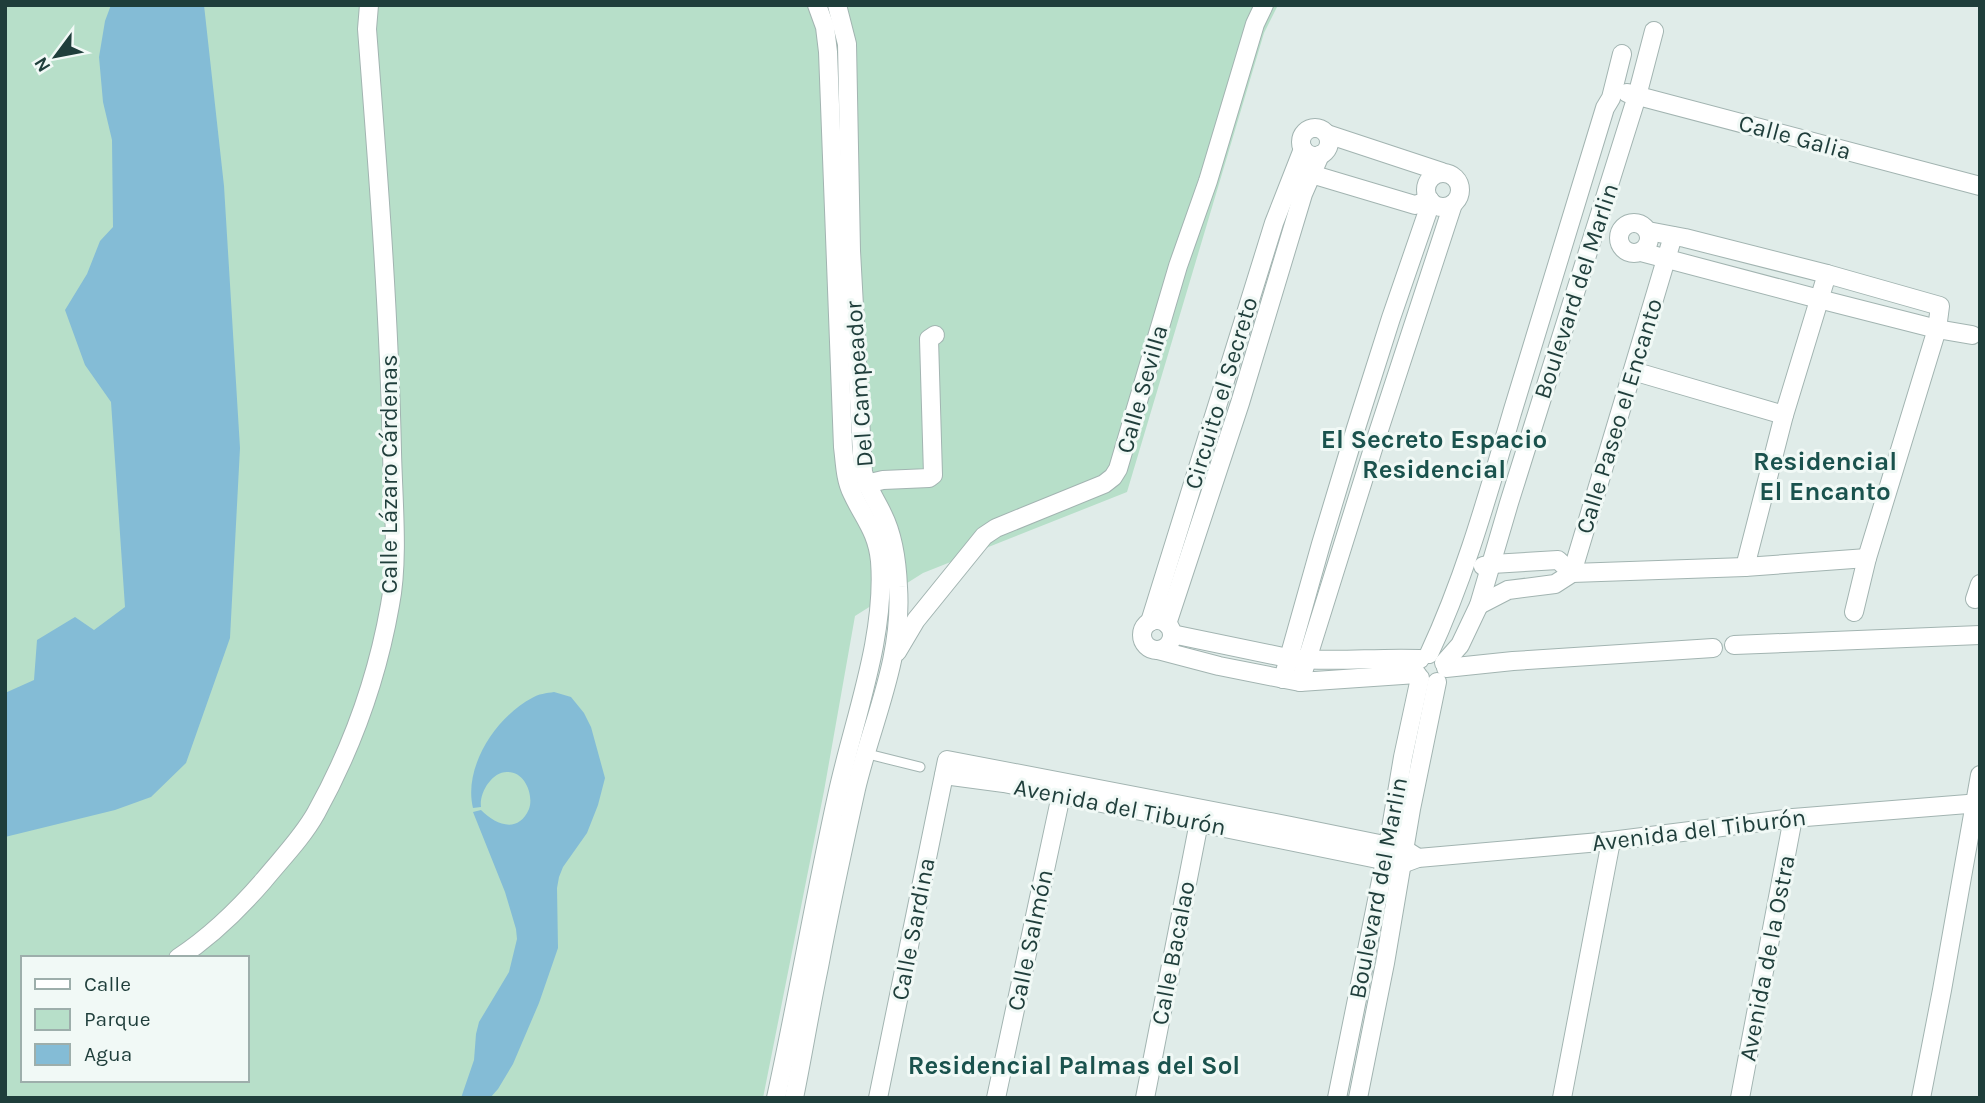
<svg xmlns="http://www.w3.org/2000/svg" width="1985" height="1103" viewBox="0 0 1985 1103" font-family="Karla,sans-serif">
<style>
.green{fill:#b7dfc9;fill-rule:evenodd}
.water{fill:#84bcd6}
.lines{fill:none;stroke-linecap:round;stroke-linejoin:round}
.service-casing{stroke:#a2b4b1;stroke-width:11}
.minor-casing{stroke:#a2b4b1;stroke-width:20}
.service{stroke:#fff;stroke-width:9}
.minor{stroke:#fff;stroke-width:18}
.labels{text-anchor:middle;dominant-baseline:central;stroke-width:6;stroke-linejoin:round;paint-order:stroke}
.street-label{font-size:24px;fill:#1f3e3b;stroke:#f1f9f6}
.neighbourhood-label{font-size:26px;font-weight:bold;fill:#1a524d;stroke:#f1f9f6}
</style>
<rect width="100%" height="100%" fill="#e0ece9"/>
<path class="green" d="M5,5H1278L1264,33L1127,492L923,573L855,616L824,791L763,1098H5ZM23,958H247V1080H23Z"/>
<g class="water">
<polygon points="111,5 204,5 224,186 240,448 230,638 186,763 151,797 115,810 5,837 5,693 34,680 37,640 75,617 94,630 125,607 111,402 85,365 65,310 87,274 100,241 113,227 112,140 103,102 99,57 105,21"/>
<path d="M554,692L571,697L584,713L591,727L605,778L598,805L587,833L563,867L559,877L557,888L558,948L539,1003L513,1064L498,1089L490,1098H461L474,1060L476,1034L479,1022L509,972L517,939L516,929L505,892L473,812L481,810C496,825 518,834 529,809C534,795 525,772 508,772C492,771 479,793 481,807L473,808C463,767 496,717 532,698C538,694 547,693 554,692Z"/>
</g>
<g class="lines">
<g class="service-casing">
<polyline id="service" points="864,753 920,767"/>
</g>
<g class="minor-casing">
<g id="minor">
<polyline points="1627,93 1980,186"/>
<circle cx="1315" cy="142" r="14"/>
<polyline points="1327,134 1442,172"/>
<polyline points="1302,169 1311,174 1415,205 1430,200"/>
<circle cx="1443" cy="190" r="17"/>
<circle cx="1634" cy="238" r="15"/>
<polyline points="1648,231 1685,238 1827,274 1940,306 1937,329 1867,558 1854,612"/>
<polyline points="1641,252 1819,299 1937,329 1972,335"/>
<polyline points="1633,371 1784,415"/>
<polyline points="866,484 883,480 929,478 933,475 929,339 935,335"/>
<polyline points="1483,566 1492,564 1558,560 1572,573"/>
<polyline points="1745,567 1784,415 1827,274"/>
<polyline points="1572,573 1673,236"/>
<polyline points="1975,599 1980,584"/>
<polyline points="1479,605 1508,590 1555,584 1572,573 1745,567 1867,558"/>
<circle cx="1157" cy="635" r="15"/>
<polyline points="1150,622 1274,223 1303,149"/>
<polyline points="1167,624 1240,403 1303,194 1320,155"/>
<path d="M1172,634L1288,658C1332,663 1376,657 1420,659"/>
<polyline points="1734,645 1980,635"/>
<polyline points="1158,650 1219,666 1300,682 1417,674"/>
<polyline points="897,652 916,620 984,536 996,528 1104,484 1113,477 1118,469 1178,266 1208,181 1255,24 1264,5"/>
<path d="M1429,654C1465,577 1488,494 1512,413C1543,311 1574,209 1605,108L1611,98L1622,54"/>
<polyline points="1444,663 1460,645 1479,605 1509,503 1637,96 1654,31"/>
<polyline points="1446,668 1513,661 1713,648"/>
<polyline points="1283,679 1321,544 1356,428 1391,318 1431,202"/>
<polyline points="1300,682 1377,436 1453,204"/>
<polyline points="944,775 1004,783 1402,864 1418,858 1611,841 1793,818 1980,803"/>
<path d="M178,958C210,937 239,909 264,880C282,858 302,838 316,813C352,748 377,679 390,605C399,560 393,499 392,452C389,311 378,170 367,29L369,5"/>
<path d="M776,1098C798,997 815,896 837,796C853,721 886,638 880,561C877,531 864,519 852,493C845,479 845,462 843,447L828,52L825,27L817,5"/>
<path d="M794,1098C803,1054 810,1010 819,967C830,907 843,848 856,789C872,721 903,659 898,587C897,562 894,537 883,515C876,500 867,488 863,472L851,251L847,44L837,5"/>
<polyline points="878,1098 947,760 1291,826 1404,849 1418,858"/>
<polyline points="996,1098 1063,786"/>
<polyline points="1145,1098 1201,812"/>
<polyline points="1337,1098 1388,846 1403,757 1420,678"/>
<polyline points="1358,1098 1385,963 1411,809 1437,682"/>
<polyline points="1562,1098 1611,841"/>
<polyline points="1740,1098 1793,818"/>
<polyline points="1921,1098 1942,990 1980,775"/>
</g>
</g>
<use href="#service" class="service"/>
<use href="#minor" class="minor"/>
</g>
<g class="labels">
<g class="street-label">
<text transform="translate(1795 137) rotate(15)">Calle Galia</text>
<text transform="translate(1576 291) rotate(-72)">Boulevard del Marlin</text>
<text transform="translate(859 384) rotate(-94)">Del Campeador</text>
<text transform="translate(1142 389) rotate(-74)">Calle Sevilla</text>
<text transform="translate(1221 393) rotate(-73)">Circuito el Secreto</text>
<text transform="translate(1619 416) rotate(-73)">Calle Paseo el Encanto</text>
<text transform="translate(389 474) rotate(-90)">Calle Lázaro Cárdenas</text>
<text transform="translate(1120 807) rotate(11)">Avenida del Tiburón</text>
<text transform="translate(1699 830) rotate(-7)">Avenida del Tiburón</text>
<text transform="translate(1378 888) rotate(-79)">Boulevard del Marlin</text>
<text transform="translate(913 929) rotate(-79)">Calle Sardina</text>
<text transform="translate(1030 940) rotate(-78)">Calle Salmón</text>
<text transform="translate(1173 953) rotate(-79)">Calle Bacalao</text>
<text transform="translate(1767 958) rotate(-79)">Avenida de la Ostra</text>
</g>
<g class="neighbourhood-label">
<text x="1434" y="439">El Secreto Espacio<tspan x="1434" dy="30">Residencial</tspan></text>
<text x="1825" y="461">Residencial<tspan x="1825" dy="30">El Encanto</tspan></text>
<text x="1074" y="1065">Residencial Palmas del Sol</text>
</g>
</g>
<rect width="1985" height="1103" fill="none" stroke="#1f3e3b" stroke-width="14"/>
<rect x="21" y="956" width="228" height="126" fill="#f1f9f6" stroke="#9daeab" stroke-width="2"/>
<rect x="35" y="979" width="35" height="10" fill="#ffffff" stroke="#9daeab" stroke-width="2"/>
<text x="84" y="991" font-size="21" fill="#1f3e3b">Calle</text>
<rect x="35" y="1009" width="35" height="21" fill="#b7dfc9" stroke="#9daeab" stroke-width="2"/>
<text x="84" y="1026" font-size="21" fill="#1f3e3b">Parque</text>
<rect x="35" y="1044" width="35" height="21" fill="#84bcd6" stroke="#9daeab" stroke-width="2"/>
<text x="84" y="1061" font-size="21" fill="#1f3e3b">Agua</text>
<g transform="translate(56 56) rotate(238)" stroke="#f1f9f6" stroke-width="5" paint-order="stroke">
<path d="M0-5L12 26L0 18L-12 26Z" fill="#1f3e3b"/>
<text y="-10" font-size="19" font-weight="bold" text-anchor="middle" fill="#1f3e3b">N</text>
</g>
</svg>
